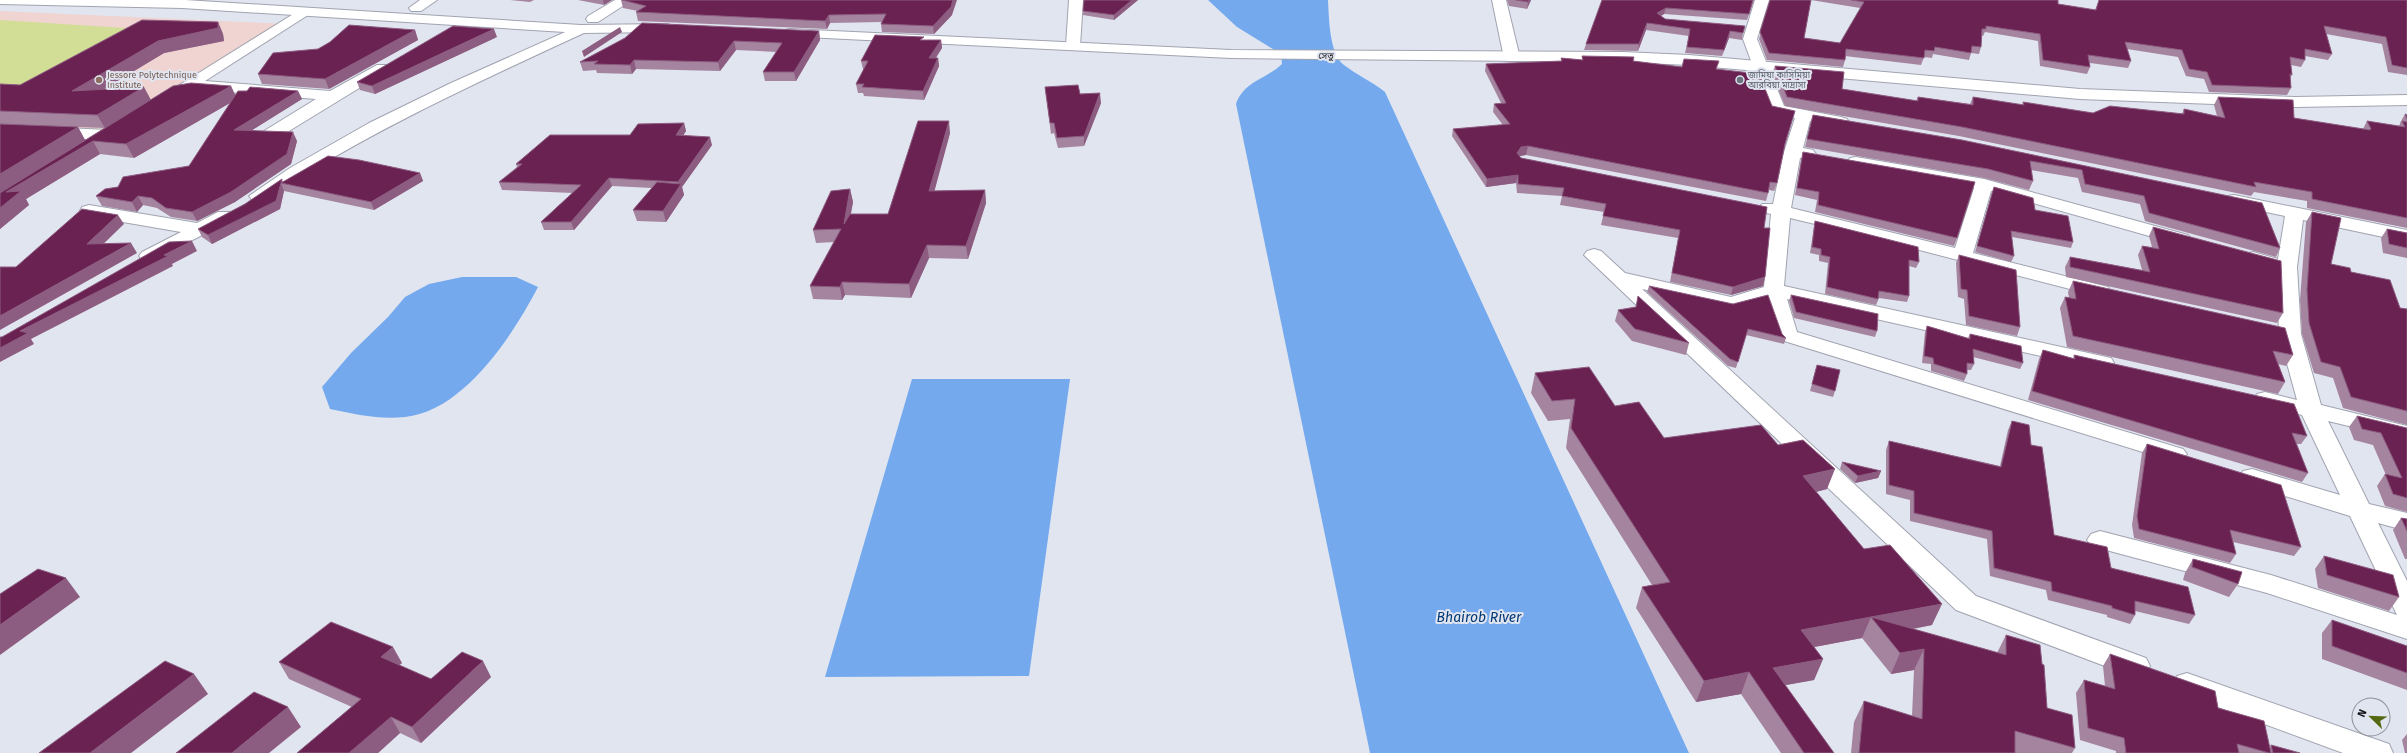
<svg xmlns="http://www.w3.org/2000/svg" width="2407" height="753" viewBox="0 0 2407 753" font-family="'Fira Sans','Noto Sans Bengali',sans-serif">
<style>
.education{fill:#efd4d2}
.green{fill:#d2dd96}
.water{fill:#74a9ee}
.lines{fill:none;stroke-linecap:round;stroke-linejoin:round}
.minor-casing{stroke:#a1a4b0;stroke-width:2}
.highway-casing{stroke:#a1a4b0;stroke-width:2}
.minor{fill:#fff;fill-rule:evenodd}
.highway{fill:#fff;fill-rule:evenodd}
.wall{fill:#a584a0;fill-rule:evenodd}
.shaded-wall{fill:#8d5c81}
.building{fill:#692251;stroke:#8d5c81}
.education-dot{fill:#8d6e63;stroke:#e1e5f0;stroke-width:1.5}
.worship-dot{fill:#6b7280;stroke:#e1e5f0;stroke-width:1.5}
.labels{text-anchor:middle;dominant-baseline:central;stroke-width:4;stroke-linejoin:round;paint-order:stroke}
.far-street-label{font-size:9px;fill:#121317;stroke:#e1e5f0}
.far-education-label{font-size:9px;fill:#785e54;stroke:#e1e5f0;text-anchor:start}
.far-worship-label{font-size:9px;fill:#5b616d;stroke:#e1e5f0;text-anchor:start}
.near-water-label{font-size:14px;font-style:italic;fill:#023975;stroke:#e1e5f0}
</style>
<rect width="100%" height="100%" fill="#e1e5f0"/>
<polygon class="education" points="0,11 287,24 0,202"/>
<polygon class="green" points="0,20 141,29 16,92 0,91"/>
<g class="water">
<path d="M1208,0H1328C1329,17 1329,54 1344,65C1357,75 1371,81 1385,92L1689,753H1370L1236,104C1244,81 1267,79 1282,64L1281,54L1237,27Z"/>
<path d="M462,277H516L538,287C513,335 464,411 405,417C380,420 354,414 330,409L322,387L351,353L388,317L405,297L429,284Z"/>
<polygon points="912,379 1070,379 1029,676 825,677"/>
</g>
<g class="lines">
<g class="minor-casing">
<g id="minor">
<polygon points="420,0 437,0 421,11 411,11 409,8"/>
<polygon points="615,0 632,0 598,22 588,22 586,19 588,16"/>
<polygon points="1069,0 1083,0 1080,46 1073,50 1066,46"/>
<polygon points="1492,0 1506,0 1520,58 1517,61 1507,61 1504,58"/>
<polygon points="1755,0 1769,0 1757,39 1784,106 1841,117 1847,119 1849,122 1847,125 1841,127 1810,121 1803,148 1813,150 1816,154 1813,158 1800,158 1791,208 1955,248 1974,188 1850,166 1847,162 1850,158 1856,157 1984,179 2188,235 2191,239 2188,243 2181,245 1991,191 1973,253 2108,287 2111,291 2108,295 2101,297 1869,237 1790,218 1784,286 2111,358 2114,363 2111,368 2103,370 1787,299 1797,332 2183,449 2187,454 2183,459 2175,462 1781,340 1767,299 1732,309 1642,289 1976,596 2146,658 2150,666 2146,674 2136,677 2126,674 1956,610 1584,255 1587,251 1594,249 1601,251 1625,273 1731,297 1764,287 1771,214 1762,212 1759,208 1762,204 1773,204 1784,152 1795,118 1771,113 1769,110 1743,39"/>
<path d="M303,8L308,9L310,12L308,15L205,81L330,91L377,65H387L390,68L387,71L276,139H264L262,135L264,131L316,99L202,90L195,87C185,93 172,106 159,102L157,99Z"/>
<path d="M581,25L586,26L588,29L586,32C476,83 366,133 264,200H252L249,196L290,168L369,123L451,83Z"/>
<polygon points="0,125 108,130 114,131 116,135 114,139 108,140 0,135"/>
<polygon points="2234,195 2407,230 2407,242 2303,220 2297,267 2301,334 2321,405 2407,426 2407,440 2328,421 2369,504 2407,513 2407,531 2378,523 2407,581 2407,639 2267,593 2091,546 2087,540 2091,534 2100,531 2271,575 2397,615 2350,516 2243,483 2240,477 2243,471 2252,469 2340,495 2302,415 2257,404 2254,399 2257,394 2265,392 2297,400 2279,334 2277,270 2246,262 2243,258 2246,254 2253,252 2278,259 2285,216 2228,204 2225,200 2228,196"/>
<polygon points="89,205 197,223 218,212 232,212 234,216 232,220 149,262 142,260 139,256 142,252 181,232 82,215 80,211 82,207"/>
<polygon points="2187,673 2389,744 2393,753 2343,753 2177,692 2173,684 2177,676"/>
</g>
</g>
<g class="highway-casing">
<g id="highway">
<polygon points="0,0 185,0 581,25 668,24 675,28 668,32 581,33 182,8 0,4"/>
<polygon points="790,29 1231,50 1623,52 1689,55 2080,89 2295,97 2407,95 2407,105 2295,107 2080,99 1689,65 1623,62 1231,58 785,36 783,33 785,30"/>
</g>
</g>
<use href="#minor" class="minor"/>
<use href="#highway" class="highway"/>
</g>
<g class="wall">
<polygon points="510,0 534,0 530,2"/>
<polygon points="578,0 612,0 604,5"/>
<polygon points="621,0 952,15 934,34 882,32 881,24 882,22 830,23 827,29 638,21 636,12 638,11 623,8"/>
<polygon points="1084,0 1138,0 1114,20 1083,15"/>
<polygon points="1507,0 1531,0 1527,9 1509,6"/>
<polygon points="1602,0 1754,0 1747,20 1664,14 1661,16 1665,19 1743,33 1742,40 1729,38 1722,56 1685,53 1689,36 1646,30 1638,51 1584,50 1586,44"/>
<path d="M1770,0H2058V4L2095,10L2099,0H2407V75L2388,72L2382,44L2326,34L2332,54L2328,60L2305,56V60L2301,67L2291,65L2292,75L2290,78L2291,88L2287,95L2209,92L2204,79L2186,76L2178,57L2127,49L2131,61L2128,68L2090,63V67L2087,74L2040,66L2038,41L1985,32L1983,36H1982L1981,47L1979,54L1971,53L1969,60L1933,54L1932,58L1924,57L1921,65L1845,56V60L1843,67L1767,60L1759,39ZM1811,0L1860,8L1840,43L1804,38Z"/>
<path d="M218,22L223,34L224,41L164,53L103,90L150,100L231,86L235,95L247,91H298L302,99L252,130L297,141L291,164L235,202L197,221L171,217L157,208L143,205L137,212L102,206L96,196L118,187L189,166L230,103L134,158L100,154L26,199L29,205L0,229V84L20,85ZM78,127L104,128L85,140Z"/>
<polygon points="415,30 418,40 329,89 262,84 258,74 318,49"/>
<polygon points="819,31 820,40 796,81 765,81 763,72 777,52 736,50 720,71 636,69 632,74 597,73 596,70 583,71 580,62 625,38"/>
<polygon points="497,37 375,94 360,90 357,82"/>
<polygon points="924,40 941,40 942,48 936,58 938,58 939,66 924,100 864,96 863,93 858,93 856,84 864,69 863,69 861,61"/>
<polygon points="1582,56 1633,61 1682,67 1717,69 1784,146 1777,183 1774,191 1769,190 1766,201 1526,155 1519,156 1521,158 1764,228 1765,277 1763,286 1731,295 1670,282 1678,238 1601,225 1604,212 1560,205 1562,196 1517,193 1516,183 1486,187 1452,136 1453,129 1503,125 1493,112 1494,104 1501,103 1485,71 1486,64 1561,61 1561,58 1582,60"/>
<polygon points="1775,66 1842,89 1916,101 1918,97 1970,104 1973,97 2022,105 2023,102 2093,113 2182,114 2184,109 2217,116 2214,105 2218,97 2294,118 2363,129 2367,121 2399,126 2400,124 2400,123 2405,114 2407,115 2407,228 2307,208 2307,201 2254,192 2251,196 1959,136 1785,106 1772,74"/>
<polygon points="1045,87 1080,94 1101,103 1084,146 1058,148 1054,133 1051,134"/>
<polygon points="1813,115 2262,203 2280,248 2276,257 2145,221 2140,204 2082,192 2078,178 2031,170 2033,181 2029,190 1984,178 1805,147"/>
<polygon points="684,123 686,131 683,136 712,145 682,187 684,195 666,222 637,221 633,210 652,188 612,186 574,230 544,230 541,222 573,193 502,190 499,182 517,167 516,164 630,135"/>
<polygon points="950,133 934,191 985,190 986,203 968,259 929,258 911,298 845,295 842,300 813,299 810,286 834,242 816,243 813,230 850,189 853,202 851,214 888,214"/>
<polygon points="1803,152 1957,238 1954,246 1815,212 1817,200 1795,195 1801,160"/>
<polygon points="420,173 423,181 374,210 284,191 280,209 212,244 202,237 198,229 245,204 282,179 283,182"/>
<polygon points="1994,187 2035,210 2073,242 2071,248 2012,237 2014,256 2011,262 1975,252 1992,193"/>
<polygon points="2312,212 2331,264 2351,272 2400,308 2407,309 2407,425 2343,408 2333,378 2314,373 2302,334 2300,300 2306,222"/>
<polygon points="1815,221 1919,262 1916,268 1909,266 1909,296 1907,302 1879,298 1876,305 1825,294 1828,263 1819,261 1819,255 1810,253 1814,227"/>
<polygon points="2153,227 2283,313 2277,323 2066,277 2065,267 2070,257 2142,270 2138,255 2142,246 2152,247 2149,236"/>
<polygon points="2387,229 2407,233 2407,258 2383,253 2381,238"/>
<polygon points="1959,255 2020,327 2017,336 1966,325 1964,299 1958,297 1956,263"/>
<polygon points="2073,281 2293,355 2286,366 2278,364 2285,382 2278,394 2067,347 2060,308 2065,297 2069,298 2068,292"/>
<polygon points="1649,286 1782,334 1786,338 1784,344 1746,335 1736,368 1728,366 1647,292"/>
<polygon points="1791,295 1877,331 1875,337 1794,318 1789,301"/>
<polygon points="1618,310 1689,343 1686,355 1632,341 1615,321"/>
<polygon points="1927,326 1968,338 1970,334 2023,363 2020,369 1973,357 1974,364 1971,370 1967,370 1967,374 1964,381 1931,371 1931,364 1922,363 1925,332"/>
<polygon points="2043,350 2073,359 2074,355 2307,436 2301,444 2297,444 2308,473 2302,482 2028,400 2039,359"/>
<polygon points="1817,365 1835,391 1833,397 1810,391"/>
<polygon points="1535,373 1615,406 1664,438 1778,445 1827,489 1816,492 1864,549 1932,625 1913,629 1997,653 2006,635 2042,664 2047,708 2075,748 2072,753 1851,753 1854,722 1864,701 1912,716 1914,670 1891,674 1862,638 1814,647 1823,659 1814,680 1785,685 1834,753 1781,753 1741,694 1696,702 1636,608 1642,587 1652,585 1566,448 1570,419 1548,421 1531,393"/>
<polygon points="2357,416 2407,428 2407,512 2385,506 2377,486 2385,474 2386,475 2373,445 2354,440 2349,427"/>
<polygon points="2012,421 2031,445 2054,535 2195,615 2189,624 2135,611 2135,615 2130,624 2107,617 2107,615 2048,600 2046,590 1990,576 1987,539 1910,521 1910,500 1886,494 1886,450 1889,441 2000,466 2008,430"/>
<polygon points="2147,444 2301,547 2294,556 2233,542 2236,554 2230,563 2134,538 2132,525 2142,453"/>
<polygon points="1842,462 1881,471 1878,478 1855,483 1840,469"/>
<polygon points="2401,518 2407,519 2407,559 2405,559 2393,530"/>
<polygon points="2324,556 2399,597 2389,611 2318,588 2315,569"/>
<polygon points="2193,559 2238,584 2229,597 2183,580 2185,573"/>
<polygon points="2332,620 2407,646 2407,690 2322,659 2322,633"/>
<polygon points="2110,654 2218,708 2270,747 2271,745 2300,753 2116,753 2116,751 2080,740 2076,693 2084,680 2105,686 2103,666"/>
<polygon points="279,662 402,663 399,665 431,679 491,677 421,743 400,733 378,753 297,753 352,707 289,679"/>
<polygon points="2407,734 2407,753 2405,753 2402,740"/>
</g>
<g class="shaded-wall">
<polygon points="603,0 612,0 604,5"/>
<polygon points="953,0 957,0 952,15 934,34 933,26"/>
<polygon points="1132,0 1138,0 1114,20 1114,15"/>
<polygon points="1529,0 1531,0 1527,9 1528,2"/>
<polygon points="1666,8 1664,14 1656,19 1657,13"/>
<polygon points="829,15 830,23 827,29 825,21"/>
<polygon points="218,22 223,34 224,41 164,53 79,104 72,91 158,41"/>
<polygon points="1647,23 1646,30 1638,51 1639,44"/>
<polygon points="620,27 622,32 584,57 582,51"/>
<polygon points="494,29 497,37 375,94 372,86"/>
<polygon points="415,30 418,40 329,89 325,79"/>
<polygon points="819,31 820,40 796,81 794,72"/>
<polygon points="1730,31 1729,38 1722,56 1724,50"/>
<polygon points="941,40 942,48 930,66 929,58"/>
<polygon points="734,41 736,50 720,71 718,62"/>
<polygon points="938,58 939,66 924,100 923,91"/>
<polygon points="634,60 636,69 632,74 630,65"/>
<polygon points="231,86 237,99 134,158 126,144"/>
<polygon points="144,87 151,100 105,128 97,115"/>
<polygon points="298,91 302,99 238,139 234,130"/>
<polygon points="1100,93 1101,103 1084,146 1084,136"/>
<polygon points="949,121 950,133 931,204 929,191"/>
<polygon points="684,123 686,131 678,143 676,135"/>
<polygon points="78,127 85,140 0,193 0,174"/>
<polygon points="293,132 297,141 291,164 235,202 197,221 192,212"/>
<polygon points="710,137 712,145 682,187 684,195 666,222 663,211 679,187 678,182"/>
<polygon points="93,141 100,154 26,199 29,205 0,229 0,208 6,192"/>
<polygon points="1528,146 1526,155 1520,156 1516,161 1517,153 1521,147"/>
<polygon points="420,173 423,181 374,210 371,202"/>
<polygon points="1518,175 1516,183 1486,187 1487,179"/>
<polygon points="609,178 612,186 574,230 571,222"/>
<polygon points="281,183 284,191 280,209 212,244 208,235"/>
<polygon points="850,189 853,202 846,237 844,224"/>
<polygon points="985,190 986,203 968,259 966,246"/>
<polygon points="138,196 143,205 137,212 132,202"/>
<polygon points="118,215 124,224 93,254 87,244"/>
<polygon points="192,241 197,251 172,264 173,266 31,339 34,344 0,362 0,348 20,331 164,255"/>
<polygon points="131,243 137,253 0,330 0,316"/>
<polygon points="927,245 929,258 911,298 909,284"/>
<polygon points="1765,277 1763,286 1731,295 1733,287"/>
<polygon points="842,282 845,295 842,300 840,287"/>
<polygon points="1835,469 1827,489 1796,497 1803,476"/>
<polygon points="1881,471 1878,478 1855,483 1858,476"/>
<polygon points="66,578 80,597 0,655 0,625"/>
<polygon points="1942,604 1932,625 1885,634 1871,617"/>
<polygon points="1871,617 1862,638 1793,651 1801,630"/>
<polygon points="393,647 402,663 389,674 381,657"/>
<polygon points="1924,649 1914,670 1891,674 1900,653"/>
<polygon points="1823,659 1814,680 1765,689 1773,668"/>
<polygon points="483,661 491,677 421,743 412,727"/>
<polygon points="1749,672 1741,694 1696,702 1704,681"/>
<polygon points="194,674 208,694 131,753 90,753"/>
<polygon points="288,707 301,727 269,753 232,753"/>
<polygon points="391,717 400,733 378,753 349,753"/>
</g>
<g class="building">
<polygon points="622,0 953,0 951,7 933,26 881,24 886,14 829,15 825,21 636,12 646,6"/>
<polygon points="1084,0 1132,0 1114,15 1083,11"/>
<polygon points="1516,0 1529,0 1528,2"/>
<polygon points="1602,0 1753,0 1749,14 1666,8 1657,13 1665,19 1745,26 1743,33 1730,31 1724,50 1687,47 1690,29 1647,23 1639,44 1586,44"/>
<polygon points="1770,0 1811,0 1804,38 1840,43 1864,2 1851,0 2058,0 2058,4 2096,10 2099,0 2407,0 2407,68 2392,65 2386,37 2324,26 2332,54 2305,49 2305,60 2290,57 2292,75 2290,74 2291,88 2212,85 2207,72 2189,69 2182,50 2125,42 2131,61 2088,55 2090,67 2043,60 2040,34 1986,26 1986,29 1982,29 1981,47 1972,46 1971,53 1935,47 1934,51 1925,50 1924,58 1846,49 1845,60 1769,53 1760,32"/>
<polygon points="142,20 218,22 218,28 158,41 72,91 144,87 97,115 0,111 0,84 20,85"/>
<polygon points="642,23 819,31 794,72 763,72 782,43 734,41 718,62 634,60 630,65 594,64 598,61 580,62 625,38"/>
<polygon points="349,25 415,30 325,79 258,74 273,53 318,49 330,42"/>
<polygon points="453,26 494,29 372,86 357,82"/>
<polygon points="875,35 924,37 920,40 941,40 929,58 938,58 923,91 862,87 864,84 856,84 868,61 861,61"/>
<polygon points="1582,56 1634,57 1633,61 1682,67 1684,59 1719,61 1716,69 1759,74 1772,106 1795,111 1785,144 1777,183 1770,182 1768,193 1528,146 1521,147 1517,153 1521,158 1767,207 1764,228 1770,228 1765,277 1733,287 1672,273 1680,230 1603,216 1606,204 1562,196 1564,188 1518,184 1518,175 1487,179 1453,129 1510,124 1494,104 1506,103 1486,64 1562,61 1561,58 1583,60"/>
<polygon points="1775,66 1844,72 1842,89 1918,101 1918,97 1973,105 1973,97 2024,105 2023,102 2093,113 2110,106 2184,114 2184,109 2225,118 2218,97 2293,100 2294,118 2370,130 2371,129 2367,121 2405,127 2402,121 2407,122 2407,218 2312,199 2312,192 2254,182 2256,187 1962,127 1787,97"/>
<polygon points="191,83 231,86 126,144 93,141 6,192 21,191 0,208 0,193 173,86"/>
<polygon points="1078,85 1080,94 1100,93 1084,136 1057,138 1054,123 1050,123 1045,87"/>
<polygon points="250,87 298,91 234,130 293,132 287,154 231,192 192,212 166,208 152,198 138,196 132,202 96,196 105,189 118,187 123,177 189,166 238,91 247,91"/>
<polygon points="2405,114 2407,115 2407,119"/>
<polygon points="1813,115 1962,140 2262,203 2280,248 2149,213 2144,196 2085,184 2082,170 2030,161 2033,181 1988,169 1807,139"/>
<polygon points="918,121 949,121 929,191 985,190 966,246 927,245 909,284 842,282 840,287 810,286 841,229 813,230 831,191 850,189 844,224 850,214 888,214"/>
<polygon points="684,123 676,135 710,137 678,182 609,178 571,222 541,222 581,185 499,182 522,164 516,164 550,135 630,135 638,124"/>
<polygon points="0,124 78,127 0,174"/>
<polygon points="1803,152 1975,182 1957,238 1818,205 1819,192 1797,188"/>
<polygon points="328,156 359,160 420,173 371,202 281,183 276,201 208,235 198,229 245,204 282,179 281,183"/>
<polygon points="657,182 681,184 663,211 633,210"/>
<polygon points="1994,187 2033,198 2035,210 2068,216 2073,242 2011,231 2014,256 1977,246"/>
<polygon points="82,209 118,215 87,244 131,243 0,316 0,267 16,267"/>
<polygon points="2312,212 2341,218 2331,264 2350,268 2351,272 2390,280 2400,308 2407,309 2407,411 2351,397 2340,367 2321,362 2309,323 2307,290"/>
<polygon points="1815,221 1918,247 1919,262 1909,260 1909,296 1879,291 1878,299 1827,287 1830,257 1821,255 1821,249 1812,247"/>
<polygon points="2153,227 2281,261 2283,313 2070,267 2070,257 2150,272 2142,246 2159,249"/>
<polygon points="2387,229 2407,233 2407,248 2389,244"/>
<polygon points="192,241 164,255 168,256 20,331 28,333 0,348 0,337 2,337 169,242"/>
<polygon points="1959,255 2016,270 2020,327 1969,316 1967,290 1961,289"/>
<polygon points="2073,281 2285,328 2293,355 2273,351 2285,382 2073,336 2065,297 2076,299"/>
<polygon points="1649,286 1733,304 1768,295 1782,334 1786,338 1748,329 1738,362 1730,359"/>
<polygon points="1791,295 1878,314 1877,331 1796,312"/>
<polygon points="1638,296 1689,343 1635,329 1618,310 1636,307"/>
<polygon points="1927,326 1970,339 1970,334 2021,346 2023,363 1973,349 1974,364 1967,363 1967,374 1934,364 1933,358 1924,356"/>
<polygon points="2043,350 2075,359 2074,355 2294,404 2307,436 2292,433 2308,473 2032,391"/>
<polygon points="1817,365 1840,370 1835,391 1812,384"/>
<polygon points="1589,367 1615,406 1639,402 1664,438 1761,425 1778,445 1803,440 1835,469 1803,476 1864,549 1890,545 1942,604 1871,617 2006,655 2006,635 2040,645 2042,664 2044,665 2047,708 2072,715 2075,748 2015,731 2015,753 1859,753 1864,701 1922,719 1924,649 1900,653 1871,617 1801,630 1823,659 1773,668 1834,753 1804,753 1749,672 1704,681 1642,587 1670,582 1571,428 1575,399 1552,401 1535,373"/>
<polygon points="2357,416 2407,428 2407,498 2393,494 2385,474 2402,478 2381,433 2362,429"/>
<polygon points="2012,421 2029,425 2031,445 2042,447 2054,535 2107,547 2111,568 2188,587 2195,615 2135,601 2135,615 2112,608 2112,606 2052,591 2051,582 1994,568 1992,531 1914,513 1914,491 1889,485 1889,441 2001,467"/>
<polygon points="2147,444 2281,485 2301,547 2230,530 2236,554 2139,529 2137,516"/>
<polygon points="1842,462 1881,471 1858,476"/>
<polygon points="2401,518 2407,519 2407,531"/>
<polygon points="2324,556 2393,575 2399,597 2327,575"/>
<polygon points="2193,559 2242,572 2238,584 2192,567"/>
<polygon points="38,569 66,578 0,625 0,594"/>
<polygon points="2332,620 2407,646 2407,673 2332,646"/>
<polygon points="331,622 393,647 381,657 431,679 462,652 483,661 412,727 391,717 349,753 297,753 361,699 279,662"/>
<polygon points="2110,654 2215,691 2218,708 2264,721 2271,753 2269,753 2237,744 2239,753 2126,753 2124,738 2088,728 2084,680 2115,689"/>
<polygon points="165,661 194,674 90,753 39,753"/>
<polygon points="254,692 288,707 232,753 176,753"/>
<polygon points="2271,745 2300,753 2273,753"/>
</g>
<circle class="education-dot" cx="99" cy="80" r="4"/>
<circle class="worship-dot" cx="1740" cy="80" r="4"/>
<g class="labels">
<g class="far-street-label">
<text transform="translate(1326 56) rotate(1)">সেতু</text>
</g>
<g class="far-education-label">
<text x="107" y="75">Jessore Polytechnique<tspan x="107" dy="10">Institute</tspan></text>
</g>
<g class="far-worship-label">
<text x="1748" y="75">জামিয়া কাসিমিয়া<tspan x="1748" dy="10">আরবিয়া মাদ্রাসা</tspan></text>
</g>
<g class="near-water-label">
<text x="1479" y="617">Bhairob River</text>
</g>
</g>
<g transform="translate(2371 717) rotate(293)"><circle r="19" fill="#e1e5f0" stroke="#8e9199"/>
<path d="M0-3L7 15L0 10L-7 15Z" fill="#556711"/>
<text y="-6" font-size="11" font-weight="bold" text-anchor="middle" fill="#121317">N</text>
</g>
</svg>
